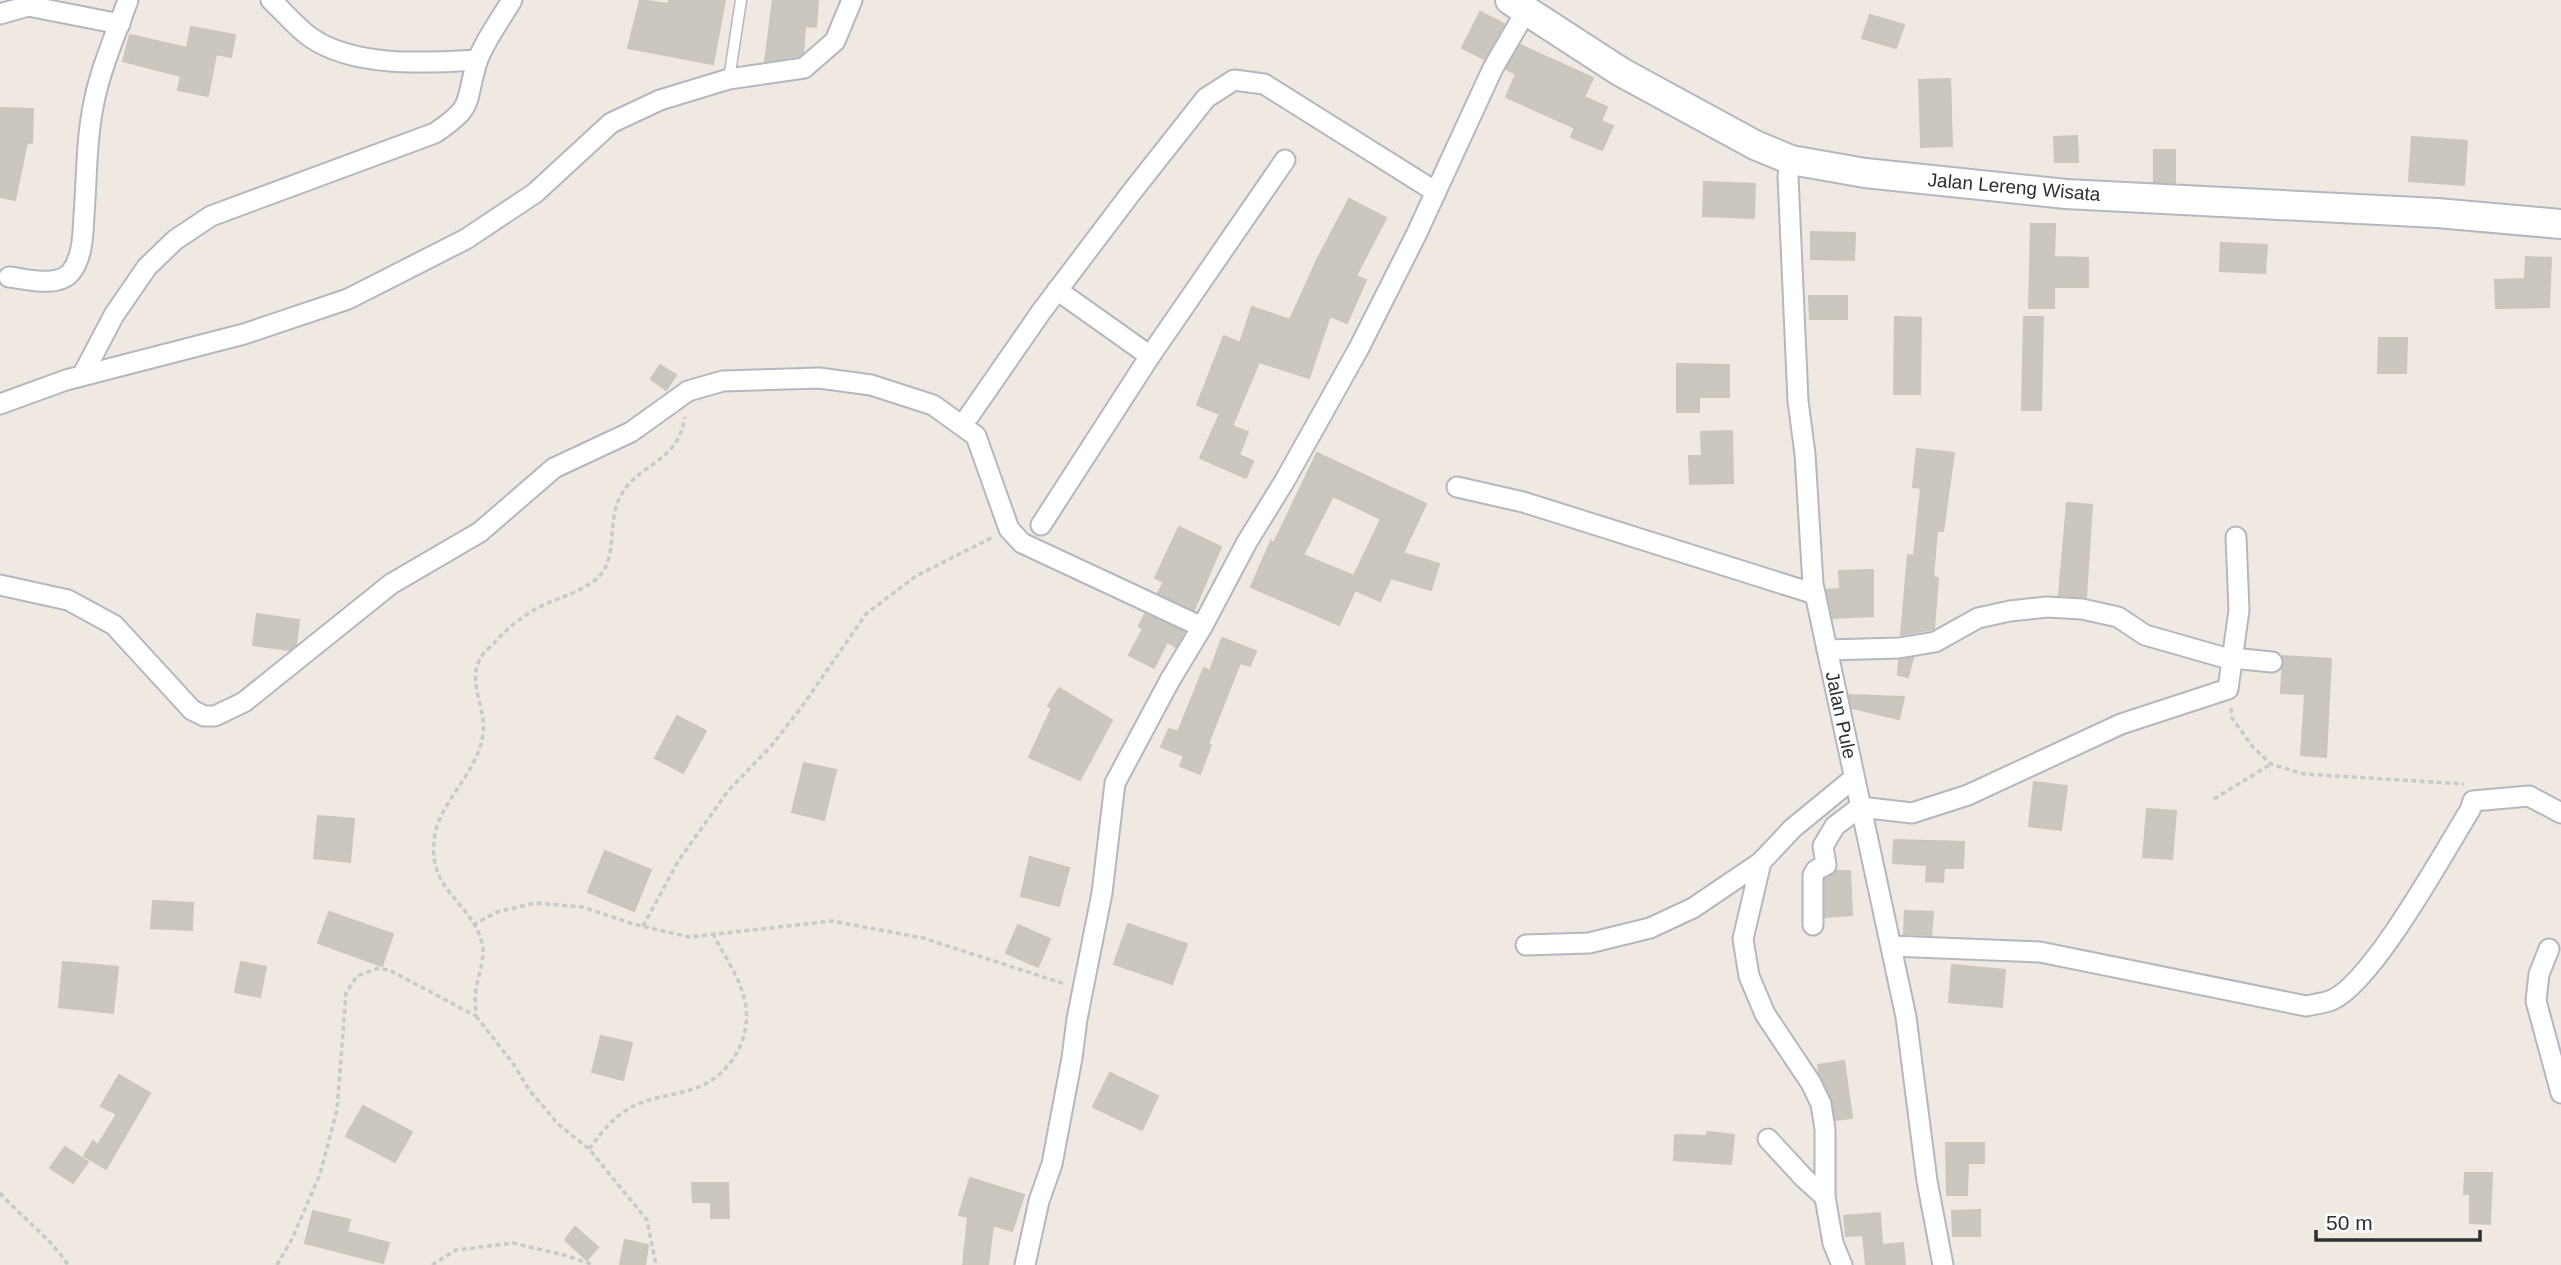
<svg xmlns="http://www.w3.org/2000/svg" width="2561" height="1265" viewBox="0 0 2561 1265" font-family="Arial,sans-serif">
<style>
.building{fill:#cbc7bf;stroke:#cbc5ba;stroke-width:2;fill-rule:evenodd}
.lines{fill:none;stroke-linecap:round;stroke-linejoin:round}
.service-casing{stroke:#b4b7c1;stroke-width:13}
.minor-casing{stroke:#b4b7c1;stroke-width:23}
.secondary-casing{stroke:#b4b7c1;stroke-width:32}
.path{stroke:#c9c9c9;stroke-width:3.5;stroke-dasharray:5 3.5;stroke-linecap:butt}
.service{stroke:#fff;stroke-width:10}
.minor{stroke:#fff;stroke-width:19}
.secondary{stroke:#fff;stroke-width:28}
.labels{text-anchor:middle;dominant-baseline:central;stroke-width:5;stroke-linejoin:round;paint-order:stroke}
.street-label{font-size:19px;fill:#2e2e2e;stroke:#fff}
</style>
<rect width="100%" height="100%" fill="#efe9e1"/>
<g class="building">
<polygon points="640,0 668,4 669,0 725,0 713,64 628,48"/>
<polygon points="773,0 818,1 816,27 805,26 803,53 799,56 765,61"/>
<polygon points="1480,12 1504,24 1484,59 1462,48"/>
<polygon points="1870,15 1904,25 1896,48 1862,38"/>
<polygon points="191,27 235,35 231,57 216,54 208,96 178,90 181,76 123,61 130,35 187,48"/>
<polygon points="1520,45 1593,78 1584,97 1607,107 1601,121 1613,126 1602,150 1571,137 1575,128 1506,97 1516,74 1506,69"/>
<polygon points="1950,79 1952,146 1921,147 1919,80"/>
<polygon points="0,108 33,109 32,143 27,142 15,200 0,197"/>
<polygon points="2077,136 2078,162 2055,162 2054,137"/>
<polygon points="2412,137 2467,141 2464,185 2409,181"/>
<polygon points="2154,150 2175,150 2175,183 2154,182"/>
<polygon points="1704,182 1755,184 1754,218 1703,216"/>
<polygon points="1349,199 1386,218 1356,276 1366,280 1347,323 1330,316 1309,378 1259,362 1232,426 1248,432 1239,455 1253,461 1246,478 1200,458 1220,414 1197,405 1224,336 1240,343 1252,307 1290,320 1317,260"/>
<polygon points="2031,224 2055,224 2054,257 2088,258 2088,287 2054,287 2054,308 2029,308"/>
<polygon points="1811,232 1855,233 1854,260 1811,259"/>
<polygon points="2221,243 2267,245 2265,273 2220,271"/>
<polygon points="2526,257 2551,258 2549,307 2496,308 2495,280 2525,279"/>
<polygon points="1809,296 1847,296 1847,319 1810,319"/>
<polygon points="1895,317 1921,318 1920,394 1894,394"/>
<polygon points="2024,317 2043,317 2041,410 2022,410"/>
<polygon points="2379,338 2407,338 2406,373 2378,373"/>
<polygon points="1677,364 1729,365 1729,397 1699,397 1699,412 1677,412"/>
<polygon points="660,365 676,375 666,390 651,379"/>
<polygon points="1732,431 1733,483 1690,484 1689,456 1702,456 1701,432"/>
<polygon points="1917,449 1954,453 1943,531 1937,531 1933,577 1938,578 1934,629 1901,635 1908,555 1914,556 1921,488 1913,487"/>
<path d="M1317,453L1426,504L1403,553L1439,564L1431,590L1391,578L1380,601L1355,590L1339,625L1251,587L1271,541L1274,543ZM1333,496L1381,519L1354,576L1303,555Z"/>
<polygon points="2067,503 2092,505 2086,597 2059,595"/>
<polygon points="1179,527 1221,547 1194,610 1158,593 1164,582 1155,578"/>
<polygon points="1873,570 1873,616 1833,618 1827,590 1840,589 1839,571"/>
<polygon points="257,614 299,620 296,645 289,650 253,645"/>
<polygon points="1145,614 1184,632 1176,647 1167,642 1154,668 1129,655 1143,629 1139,626"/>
<polygon points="1222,638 1256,651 1250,666 1240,663 1208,744 1211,745 1200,774 1180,766 1184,756 1161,747 1169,729 1178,732 1204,668 1210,671"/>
<polygon points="2283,656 2331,659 2326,757 2301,755 2305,694 2281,693"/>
<polygon points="1913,658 1908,677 1898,675 1899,660"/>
<polygon points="1059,688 1112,720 1080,780 1029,757 1052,708 1048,706"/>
<polygon points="1849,695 1904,697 1899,719 1852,708"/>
<polygon points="677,716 706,731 683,773 655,758"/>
<polygon points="804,763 836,770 824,820 792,812"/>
<polygon points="2034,782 2067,786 2061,830 2029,826"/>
<polygon points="2147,809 2176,811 2172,859 2143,857"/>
<polygon points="318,816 354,819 350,862 314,858"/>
<polygon points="1894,840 1964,842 1963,868 1944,868 1943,882 1926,881 1927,865 1893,863"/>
<polygon points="605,851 651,870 634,911 588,892"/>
<polygon points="1030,857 1069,868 1059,906 1021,896"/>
<polygon points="1836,871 1850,871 1852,915 1825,917 1825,879"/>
<polygon points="153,901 193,903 192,930 151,928"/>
<polygon points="1905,911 1933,912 1931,935 1904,934"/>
<polygon points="329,912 393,934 382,966 318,943"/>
<polygon points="1128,924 1187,944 1172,984 1114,964"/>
<polygon points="1018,925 1050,939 1038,967 1006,953"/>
<polygon points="63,962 118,967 113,1013 59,1007"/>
<polygon points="241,962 266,967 260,997 235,992"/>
<polygon points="1952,965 2005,970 2002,1007 1949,1002"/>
<polygon points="601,1036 632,1043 623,1080 592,1072"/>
<polygon points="1844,1061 1852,1118 1836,1120 1832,1099 1819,1073 1818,1065"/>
<polygon points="1110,1073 1158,1096 1142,1130 1093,1107"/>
<polygon points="119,1075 150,1093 106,1169 84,1156 93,1141 98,1145 117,1114 101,1106"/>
<polygon points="363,1106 412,1132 395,1162 346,1136"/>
<polygon points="1707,1132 1734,1135 1731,1164 1674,1160 1675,1135 1707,1136"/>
<polygon points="1946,1143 1984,1143 1984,1163 1968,1163 1967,1195 1947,1195"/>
<polygon points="65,1147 88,1162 73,1183 50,1168"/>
<polygon points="2465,1173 2492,1173 2490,1224 2470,1223 2470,1194 2464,1194"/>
<polygon points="970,1178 1024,1195 1012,1231 993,1225 988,1265 963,1265 968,1217 959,1215"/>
<polygon points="692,1183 728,1183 729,1218 711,1218 711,1202 693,1202"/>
<polygon points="1980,1210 1980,1236 1953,1236 1952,1211"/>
<polygon points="313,1211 350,1220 347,1232 389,1243 383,1263 305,1243"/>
<polygon points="1880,1213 1882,1245 1903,1243 1905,1265 1866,1265 1863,1235 1846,1236 1844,1216"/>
<polygon points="575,1227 598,1247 587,1260 565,1240"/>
<polygon points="625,1240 648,1245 645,1265 620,1265"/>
</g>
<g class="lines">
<g class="service-casing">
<polyline id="service" points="729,79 741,0"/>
</g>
<g class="minor-casing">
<g id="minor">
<path d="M271,0C284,12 296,27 310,37C354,68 427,63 477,60"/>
<polyline points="0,14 28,6 120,24"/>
<polyline points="1791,160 1788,176 1798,401 1805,454 1813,584 1906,1017 1927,1181 1943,1265"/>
<path d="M9,277C27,279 58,288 71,272C83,257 83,233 84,215C87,177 86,140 94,102C101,67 116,34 128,0"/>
<polyline points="1057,290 1150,356"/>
<path d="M82,376L114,315L147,267L175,240L211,216L435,133C476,105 464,104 477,62C484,41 501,19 512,0"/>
<polyline points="0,404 66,380 244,334 348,299 466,239 535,193 611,123 660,100 729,79 804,68 835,41 852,0"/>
<polyline points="969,416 1041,312 1131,193 1206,98 1234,80 1264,84 1436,192"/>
<polyline points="1457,487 1523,502 1815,594"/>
<polyline points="1041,525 1150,356 1285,160"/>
<polyline points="0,585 68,600 114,625 192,710 204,716 215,716 244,702 391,584 480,532 554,468 631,432 688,391 723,381 819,378 871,385 933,405 976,436 1009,529 1022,543 1202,627"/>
<polyline points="1827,650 1899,648 1935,642 1978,618 2010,611 2047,607 2082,609 2118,617 2145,635 2222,657 2272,662"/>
<polyline points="1813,925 1813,875 1816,870 1826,865 1823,846 1835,826 1860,807 1912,813 1968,795 2121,724 2228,689 2239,610 2236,537"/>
<polyline points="1526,945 1589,943 1650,928 1693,908 1761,862"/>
<path d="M1891,946L2040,952L2306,1006C2315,1004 2325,1003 2332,1000C2373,982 2444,852 2470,810L2473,801L2529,796L2561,813"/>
<polyline points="2549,949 2539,974 2536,1001 2561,1093"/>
<polyline points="1768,1139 1804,1178 1825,1197"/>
<polyline points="1025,1265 1039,1201 1052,1164 1072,1058 1077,1019 1102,893 1115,783 1170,680 1202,627 1247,542 1284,482 1359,348 1416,235 1493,68 1526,11"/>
<polyline points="1842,1265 1833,1243 1825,1197 1825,1129 1821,1104 1811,1083 1765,1014 1749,976 1743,939 1761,862 1793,828 1854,778"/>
</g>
</g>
<g class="secondary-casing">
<polyline id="secondary" points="1510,0 1621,72 1755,145 1791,160 1865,173 2066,194 2437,213 2561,224"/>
</g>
<g class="path">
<polyline points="2231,708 2232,718 2252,746 2271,764 2304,774 2464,784"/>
<polyline points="2214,799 2271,764"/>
<polyline points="473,925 497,912 535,903 583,907 633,924 689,937 832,921 923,938 1065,984"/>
<polyline points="643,926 679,860 728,791 772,745 803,705 866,614 916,576 993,537"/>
<polyline points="476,1016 512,1062 530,1091 558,1124 589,1149 647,1220 656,1265"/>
<path d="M589,1149C603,1131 614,1115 636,1105C653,1097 675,1095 693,1089C732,1077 756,1033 743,994C737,974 724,955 714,936"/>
<path d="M0,1193C22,1218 50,1237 68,1265"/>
<path d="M277,1265L292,1239L320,1174L337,1110L346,993L357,976L379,968L391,971L476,1016C476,1007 474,998 476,990C478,974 486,959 482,943C471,900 425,891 435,834C441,801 478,772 483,734C487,708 466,683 481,657C484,652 491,646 495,642C506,630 519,619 532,611C552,599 575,595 594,581C620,562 606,523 620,497C638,462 677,465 685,417"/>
<polyline points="432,1265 456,1250 513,1243 564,1255 594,1265"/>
</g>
<use href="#service" class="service"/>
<use href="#minor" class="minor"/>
<use href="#secondary" class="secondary"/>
</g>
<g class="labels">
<g class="street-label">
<text transform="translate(2014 187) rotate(5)">Jalan Lereng Wisata</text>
<text transform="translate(1841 715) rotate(78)">Jalan Pule</text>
</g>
</g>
<path d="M2316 1230v10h164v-10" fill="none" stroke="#2e2e2e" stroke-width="3.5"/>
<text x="2326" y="1230" font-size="21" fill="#2e2e2e" stroke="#ffffff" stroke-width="5" paint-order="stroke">50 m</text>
</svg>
